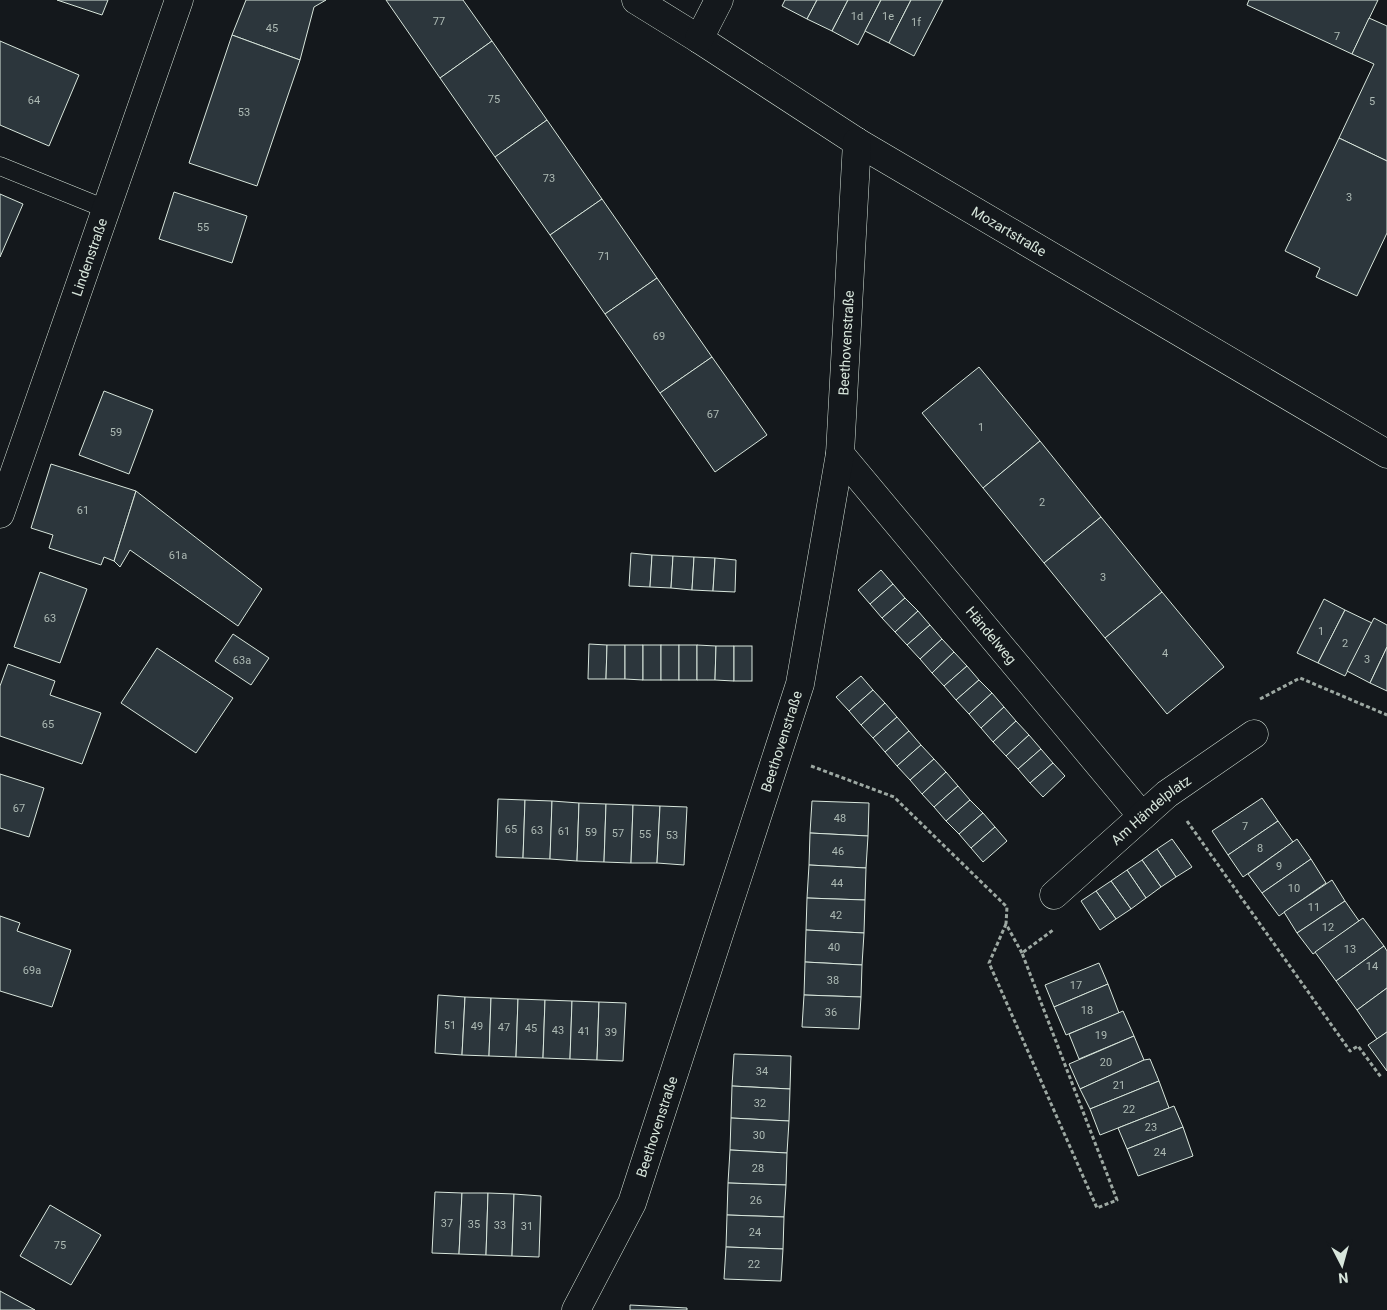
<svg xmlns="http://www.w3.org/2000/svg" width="1387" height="1310" viewBox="0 0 1387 1310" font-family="Roboto,sans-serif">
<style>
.building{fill:#2c363c;stroke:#d8e6dc}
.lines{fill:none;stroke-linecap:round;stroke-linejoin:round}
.service-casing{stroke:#d8e6dc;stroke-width:19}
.minor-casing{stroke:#d8e6dc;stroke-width:29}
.tertiary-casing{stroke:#d8e6dc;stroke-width:29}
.path{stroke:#9da8a2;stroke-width:3;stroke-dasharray:4 2.5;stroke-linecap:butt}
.service{stroke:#14181c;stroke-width:18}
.minor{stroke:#14181c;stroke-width:28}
.tertiary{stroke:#14181c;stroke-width:28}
.labels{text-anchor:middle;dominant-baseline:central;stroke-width:4;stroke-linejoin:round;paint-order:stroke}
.number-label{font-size:11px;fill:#adbab4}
.street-label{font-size:14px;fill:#d8e6dc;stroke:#14181c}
</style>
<rect width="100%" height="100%" fill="#14181c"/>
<g class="building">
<polygon points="57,0 108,0 102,15"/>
<polygon points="246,0 326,0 314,7 300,60 232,35"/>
<polygon points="386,0 463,0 492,41 440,78"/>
<polygon points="785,0 817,0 807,19 782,6"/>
<polygon points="817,0 848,0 832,31 807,19"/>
<polygon points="848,0 881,0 858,45 832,31"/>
<polygon points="881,0 911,0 889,43 865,31"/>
<polygon points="911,0 943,0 914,56 889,43"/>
<polygon points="1249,0 1378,0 1352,54 1247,5"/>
<polygon points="1369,18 1387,26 1387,161 1339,138 1374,64 1352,54"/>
<polygon points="232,35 300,60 257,186 189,163"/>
<polygon points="0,41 79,75 49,146 0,125"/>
<polygon points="492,41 547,120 495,157 440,78"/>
<polygon points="547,120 602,199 550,235 495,157"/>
<polygon points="1339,138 1387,161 1387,233 1357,296 1316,277 1320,268 1285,251"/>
<polygon points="174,192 247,216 232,263 159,239"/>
<polygon points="0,194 23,204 0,257"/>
<polygon points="602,199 657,278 605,314 550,235"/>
<polygon points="657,278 712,357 660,393 605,314"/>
<polygon points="712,357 767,435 715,472 660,393"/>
<polygon points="979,367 1040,441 983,488 922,413"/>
<polygon points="104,391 153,410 129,474 79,455"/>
<polygon points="1040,441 1101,517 1044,563 983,488"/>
<polygon points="51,464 136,491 114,561 104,557 101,565 49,548 53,535 31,528"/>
<polygon points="136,491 262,589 238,626 130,550 120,567 114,561"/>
<polygon points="1101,517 1162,592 1105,638 1044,563"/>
<polygon points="631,553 652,555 650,587 629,586"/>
<polygon points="652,555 673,556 671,588 650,587"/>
<polygon points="673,556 694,557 692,590 671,588"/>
<polygon points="694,557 715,558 713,591 692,590"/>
<polygon points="715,558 736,560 735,592 713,591"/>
<polygon points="881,570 893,584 870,604 858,590"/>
<polygon points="40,572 87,589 60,663 14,647"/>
<polygon points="893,584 905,598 882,618 870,604"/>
<polygon points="1162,592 1224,667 1167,714 1105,638"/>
<polygon points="905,598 918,611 895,632 882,618"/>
<polygon points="1324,599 1345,610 1318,663 1297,653"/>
<polygon points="1345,610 1372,623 1345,676 1318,663"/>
<polygon points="918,611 930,625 907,645 895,632"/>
<polygon points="1374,618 1387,625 1387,647 1370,683 1347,671"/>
<polygon points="930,625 942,639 920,659 907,645"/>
<polygon points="233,634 269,658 251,685 215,661"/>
<polygon points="942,639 954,652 932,673 920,659"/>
<polygon points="589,644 607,645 606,679 588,679"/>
<polygon points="607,645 625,645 625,679 606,679"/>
<polygon points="625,645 643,645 643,680 625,679"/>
<rect x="643" y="645" width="18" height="35"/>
<rect x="661" y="645" width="18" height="35"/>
<rect x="679" y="645" width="18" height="35"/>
<polygon points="697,645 716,646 715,680 697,680"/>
<polygon points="716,646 734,646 734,681 715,680"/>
<rect x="734" y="646" width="18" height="35"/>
<polygon points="1387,647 1387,691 1370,683"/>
<polygon points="157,648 233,698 196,753 121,703"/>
<polygon points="954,652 967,666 944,686 932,673"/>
<polygon points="8,664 55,681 50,695 101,713 82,764 0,736 0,686"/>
<polygon points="967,666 979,680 956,700 944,686"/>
<polygon points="861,676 873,690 849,711 836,697"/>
<polygon points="979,680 992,693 969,714 956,700"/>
<polygon points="873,690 885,703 861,725 849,711"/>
<polygon points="992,693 1004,707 981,728 969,714"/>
<polygon points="885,703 897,717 873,738 861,725"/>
<polygon points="1004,707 1016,721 993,742 981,728"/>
<polygon points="897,717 909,731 885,752 873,738"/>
<polygon points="1016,721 1029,735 1006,756 993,742"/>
<polygon points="909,731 921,745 897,766 885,752"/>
<polygon points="1029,735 1041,749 1018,769 1006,756"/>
<polygon points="921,745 934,759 910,780 897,766"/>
<polygon points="1041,749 1053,763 1030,783 1018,769"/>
<polygon points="934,759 946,772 922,794 910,780"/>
<polygon points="1053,763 1065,776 1043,797 1030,783"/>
<polygon points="946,772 958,786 934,807 922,794"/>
<polygon points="0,774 44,788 29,837 0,828"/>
<polygon points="958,786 970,800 946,821 934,807"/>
<polygon points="1262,798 1278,821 1228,855 1212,831"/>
<polygon points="498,799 525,800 523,858 496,857"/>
<polygon points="525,800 552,801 550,859 523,858"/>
<polygon points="970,800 983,813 959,834 946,821"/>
<polygon points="552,801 579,803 577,861 550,859"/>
<polygon points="812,801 869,803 868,836 810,833"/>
<polygon points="579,803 606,804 604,862 577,861"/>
<polygon points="606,804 633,805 631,863 604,862"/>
<polygon points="633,805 660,806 657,863 631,863"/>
<polygon points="660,806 687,807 684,865 657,863"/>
<polygon points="983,813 995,827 971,848 959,834"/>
<polygon points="1278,821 1293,842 1243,877 1228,855"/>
<polygon points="995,827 1007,841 983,862 971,848"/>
<polygon points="810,833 868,836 866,868 809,865"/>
<polygon points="1172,839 1192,867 1176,877 1157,849"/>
<polygon points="1297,839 1311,859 1262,893 1248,874"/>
<polygon points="1157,849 1176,877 1161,887 1142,860"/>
<polygon points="1311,859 1326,883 1279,916 1262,893"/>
<polygon points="1142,860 1161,887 1146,898 1127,870"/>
<polygon points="809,865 866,868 865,900 807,898"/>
<polygon points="1127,870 1146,898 1131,909 1111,881"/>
<polygon points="1332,880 1345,901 1297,933 1284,912"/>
<polygon points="1111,881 1131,909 1116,919 1096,891"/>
<polygon points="1096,891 1116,919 1100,930 1081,901"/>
<polygon points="807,898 865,900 864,933 806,930"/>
<polygon points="1345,901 1359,921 1313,954 1297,933"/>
<polygon points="0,916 20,923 17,931 71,950 52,1007 0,991"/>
<polygon points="1363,918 1384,946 1336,981 1315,952"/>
<polygon points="806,930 864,933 862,965 805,962"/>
<polygon points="1384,946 1387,951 1387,988 1357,1010 1336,981"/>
<polygon points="805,962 862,965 861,997 804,995"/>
<polygon points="1099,963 1108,984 1054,1007 1045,985"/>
<polygon points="1108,984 1119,1013 1066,1035 1054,1007"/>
<polygon points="1387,988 1387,1032 1377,1039 1357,1010"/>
<polygon points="438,995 465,997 462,1055 435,1053"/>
<polygon points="804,995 861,997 859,1029 802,1027"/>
<polygon points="465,997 491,998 489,1056 462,1055"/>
<polygon points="491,998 518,999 516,1057 489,1056"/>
<polygon points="518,999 545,1000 543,1058 516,1057"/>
<polygon points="545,1000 572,1001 570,1059 543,1058"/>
<polygon points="572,1001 599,1002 597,1060 570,1059"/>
<polygon points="599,1002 626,1003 623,1061 597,1060"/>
<polygon points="1123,1011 1134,1036 1079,1059 1069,1034"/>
<polygon points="1387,1032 1387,1071 1368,1045"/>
<polygon points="1134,1036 1144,1060 1080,1089 1069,1064"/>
<polygon points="734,1054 791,1056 790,1089 732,1086"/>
<polygon points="1150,1059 1159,1081 1090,1109 1080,1089 1144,1060"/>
<polygon points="1159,1081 1169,1108 1100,1135 1090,1109"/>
<polygon points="732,1086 790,1089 789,1121 731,1118"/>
<polygon points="1174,1106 1183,1127 1127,1149 1118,1128"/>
<polygon points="731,1118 789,1121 787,1153 730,1150"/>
<polygon points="1183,1127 1193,1156 1138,1176 1127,1149"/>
<polygon points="730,1150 787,1153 786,1185 728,1183"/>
<polygon points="728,1183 786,1185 784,1217 727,1215"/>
<polygon points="435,1192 462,1193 459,1254 432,1253"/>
<polygon points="462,1193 488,1193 486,1255 459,1254"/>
<polygon points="488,1193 514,1194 512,1256 486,1255"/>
<polygon points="514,1194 541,1196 539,1257 512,1256"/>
<polygon points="50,1205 101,1235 71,1285 20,1256"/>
<polygon points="727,1215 784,1217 783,1249 726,1247"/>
<polygon points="726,1247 783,1249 781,1281 724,1279"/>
<polygon points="0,1291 35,1310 0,1310"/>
<polygon points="630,1305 687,1308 687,1310 630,1310"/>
</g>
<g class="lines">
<g class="service-casing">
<polyline id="service" points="0,166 106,209"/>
</g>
<g class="minor-casing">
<g id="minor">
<path id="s1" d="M636,0L699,39L857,142L1387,454"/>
<polyline points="699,39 719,0"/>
<path id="s2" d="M840,454L1142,816"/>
<path id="s3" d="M1054,895L1167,794L1254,734"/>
<path id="s4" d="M576,1310L632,1203L800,684L840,454L857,142"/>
</g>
</g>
<g class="tertiary-casing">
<g id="tertiary">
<path id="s5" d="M0,514L179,0"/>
</g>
</g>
<g class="path">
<polyline points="1260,699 1300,678 1387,715"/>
<polyline points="811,766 894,797 1007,907 1006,924 1022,953"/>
<polyline points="1187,821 1350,1051 1358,1046 1381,1077"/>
<polyline points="1006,924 989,963 1097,1208 1117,1200 1022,953 1053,930"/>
</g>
<use href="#service" class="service"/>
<use href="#minor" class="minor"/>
<use href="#tertiary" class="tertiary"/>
</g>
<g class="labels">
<g class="number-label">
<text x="857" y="16">1d</text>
<text x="888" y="16">1e</text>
<text x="439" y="21">77</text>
<text x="916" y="22">1f</text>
<text x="272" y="28">45</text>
<text x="1337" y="36">7</text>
<text x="494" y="99">75</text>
<text x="34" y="100">64</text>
<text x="1372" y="101">5</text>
<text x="244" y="112">53</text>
<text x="549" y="178">73</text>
<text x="1349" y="197">3</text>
<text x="203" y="227">55</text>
<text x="604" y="256">71</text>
<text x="659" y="336">69</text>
<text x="713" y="414">67</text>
<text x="981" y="427">1</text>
<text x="116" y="432">59</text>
<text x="1042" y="502">2</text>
<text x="83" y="510">61</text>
<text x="178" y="555">61a</text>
<text x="1103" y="577">3</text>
<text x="50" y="618">63</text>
<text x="1321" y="631">1</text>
<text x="1345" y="643">2</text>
<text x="1165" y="653">4</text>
<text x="1367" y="659">3</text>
<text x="242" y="660">63a</text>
<text x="48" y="724">65</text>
<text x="19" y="808">67</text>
<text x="840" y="818">48</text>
<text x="1245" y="826">7</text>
<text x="511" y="829">65</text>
<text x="537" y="830">63</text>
<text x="564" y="831">61</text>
<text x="591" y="832">59</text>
<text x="618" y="833">57</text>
<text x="645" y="834">55</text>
<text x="672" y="835">53</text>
<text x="1260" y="848">8</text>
<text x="838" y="851">46</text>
<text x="1279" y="866">9</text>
<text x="837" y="883">44</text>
<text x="1294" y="888">10</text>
<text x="1314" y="907">11</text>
<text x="836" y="915">42</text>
<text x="1328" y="927">12</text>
<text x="834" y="947">40</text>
<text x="1350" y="949">13</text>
<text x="1372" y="966">14</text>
<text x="32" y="970">69a</text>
<text x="833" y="980">38</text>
<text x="1076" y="985">17</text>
<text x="1087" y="1010">18</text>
<text x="831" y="1012">36</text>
<text x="450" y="1025">51</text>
<text x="477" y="1026">49</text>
<text x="504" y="1027">47</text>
<text x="531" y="1028">45</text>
<text x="558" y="1030">43</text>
<text x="584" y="1031">41</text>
<text x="611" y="1032">39</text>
<text x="1101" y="1035">19</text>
<text x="1106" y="1062">20</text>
<text x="762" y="1071">34</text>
<text x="1119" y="1085">21</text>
<text x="760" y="1103">32</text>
<text x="1129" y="1109">22</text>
<text x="1151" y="1127">23</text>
<text x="759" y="1135">30</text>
<text x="1160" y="1152">24</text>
<text x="758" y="1168">28</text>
<text x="756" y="1200">26</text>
<text x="447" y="1223">37</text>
<text x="474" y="1224">35</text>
<text x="500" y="1225">33</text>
<text x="527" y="1226">31</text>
<text x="755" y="1232">24</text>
<text x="60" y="1245">75</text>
<text x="754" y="1264">22</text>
</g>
<g class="street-label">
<text stroke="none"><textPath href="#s1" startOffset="439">Mozartstraße</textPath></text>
<text stroke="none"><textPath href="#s5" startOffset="272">Lindenstraße</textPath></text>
<text stroke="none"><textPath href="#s4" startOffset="1011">Beethovenstraße</textPath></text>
<text stroke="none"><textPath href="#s2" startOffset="236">Händelweg</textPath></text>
<text stroke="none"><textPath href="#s4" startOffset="606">Beethovenstraße</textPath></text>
<text stroke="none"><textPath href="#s3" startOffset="129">Am Händelplatz</textPath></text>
<text stroke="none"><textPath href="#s4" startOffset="201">Beethovenstraße</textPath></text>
</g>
</g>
<g transform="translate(1342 1265) rotate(174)" stroke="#14181c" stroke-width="4" paint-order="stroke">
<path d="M0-4L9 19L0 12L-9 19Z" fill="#d8e6dc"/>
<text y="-8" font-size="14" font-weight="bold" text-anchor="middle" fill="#d8e6dc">N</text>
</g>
</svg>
